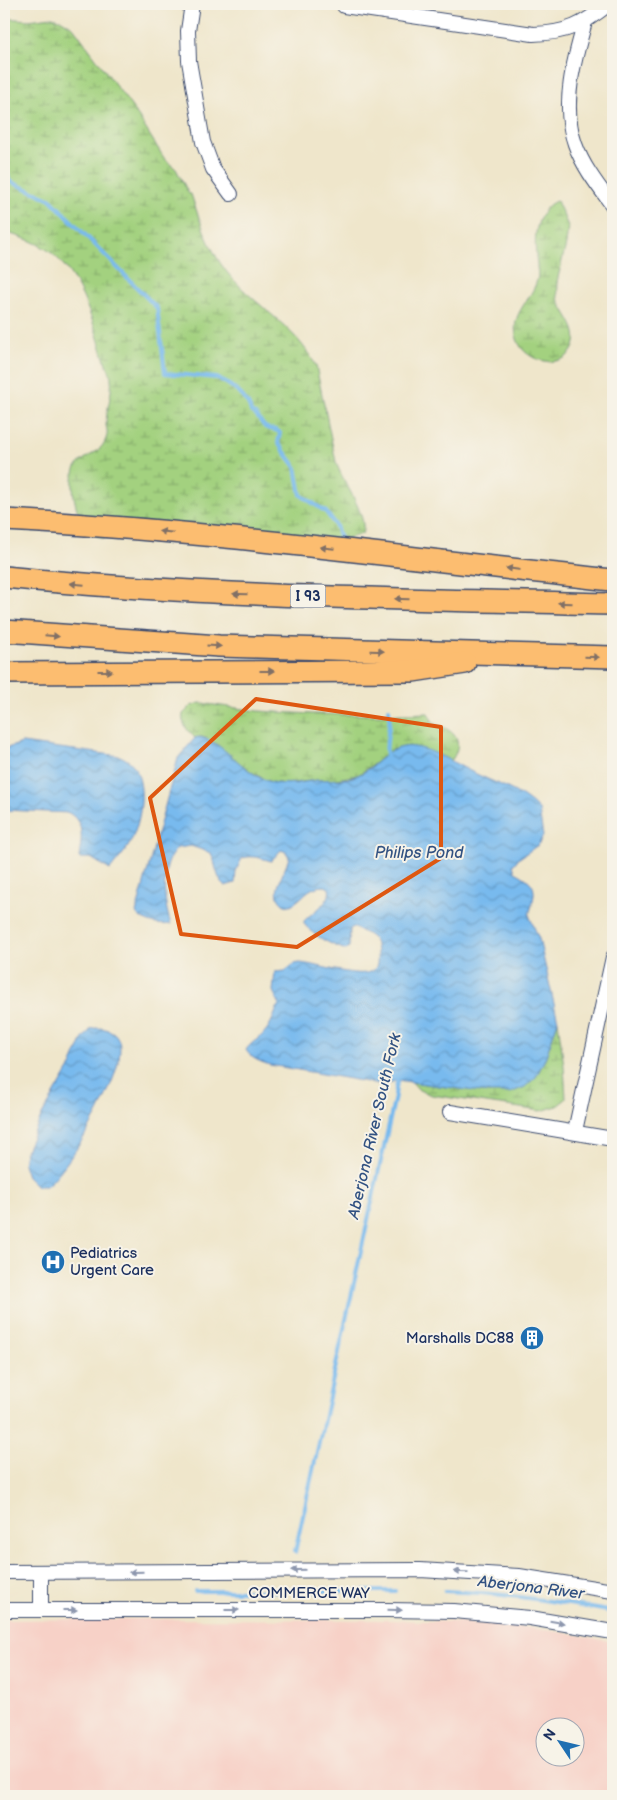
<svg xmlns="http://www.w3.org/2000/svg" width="617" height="1800" viewBox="0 0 617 1800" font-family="'Balsamiq Sans',sans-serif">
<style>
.built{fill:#f7d1c7;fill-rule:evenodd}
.wetland{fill:url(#wetland-marsh);stroke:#5f806e}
.water{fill:url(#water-waves);stroke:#4a74a6}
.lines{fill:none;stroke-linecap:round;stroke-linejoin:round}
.stream{stroke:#78baee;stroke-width:4}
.minor-casing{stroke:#3b4a6e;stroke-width:16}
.highway-casing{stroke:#3b4a6e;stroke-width:24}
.minor{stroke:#fff;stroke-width:14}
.highway{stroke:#fcbd6f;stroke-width:21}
.oneway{fill:#806f66}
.oneway2{fill:#8d97ae}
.marked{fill:none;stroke:#de5710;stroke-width:4;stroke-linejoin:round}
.labels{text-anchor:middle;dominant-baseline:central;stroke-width:4;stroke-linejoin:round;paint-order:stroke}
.shield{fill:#f7f3e8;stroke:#5d6a87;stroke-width:1}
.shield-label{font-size:14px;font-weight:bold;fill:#1b2f5e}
.poi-label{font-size:15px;fill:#1b2f5e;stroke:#f7f3e8;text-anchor:start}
.street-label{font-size:15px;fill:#1b2f5e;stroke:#f7f3e8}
.water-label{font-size:16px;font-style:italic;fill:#325282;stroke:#f7f3e8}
</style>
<defs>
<pattern id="wetland-marsh" width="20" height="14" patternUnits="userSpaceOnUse" patternTransform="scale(1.25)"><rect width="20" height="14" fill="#a3d17f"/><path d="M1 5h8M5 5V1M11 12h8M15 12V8" fill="none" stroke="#84aa6b"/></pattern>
<pattern id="water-waves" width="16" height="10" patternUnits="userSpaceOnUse" patternTransform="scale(1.25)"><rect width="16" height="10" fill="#78baee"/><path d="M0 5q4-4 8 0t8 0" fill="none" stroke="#6298c4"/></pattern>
</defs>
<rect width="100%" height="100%" fill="#f7f3e8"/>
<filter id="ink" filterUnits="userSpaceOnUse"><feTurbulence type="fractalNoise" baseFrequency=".02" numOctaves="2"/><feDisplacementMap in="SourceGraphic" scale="10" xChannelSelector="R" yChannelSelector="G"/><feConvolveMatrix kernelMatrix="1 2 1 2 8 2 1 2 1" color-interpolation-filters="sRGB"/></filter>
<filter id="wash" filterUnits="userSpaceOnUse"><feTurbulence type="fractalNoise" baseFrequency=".0096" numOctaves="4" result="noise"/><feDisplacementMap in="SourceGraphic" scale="20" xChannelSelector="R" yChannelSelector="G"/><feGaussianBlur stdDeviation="1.12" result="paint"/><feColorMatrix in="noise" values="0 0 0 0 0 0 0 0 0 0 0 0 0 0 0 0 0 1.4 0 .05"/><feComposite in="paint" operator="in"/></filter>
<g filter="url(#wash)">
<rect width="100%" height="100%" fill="#efe6cb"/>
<path class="built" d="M113,1619L386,1620L459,1622L510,1625L572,1634L613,1642V1796H4V1620ZM544,1728H574V1758H544Z"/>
<g class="wetland">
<path d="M52,17L60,19L73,27L134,110L164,158L176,169L189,194H191C199,219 210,251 226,271C253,305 296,326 316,366L336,462C342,482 369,515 362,534L341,540L101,538C98,536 93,535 91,533C77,521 70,490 74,473C78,454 103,457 107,435C108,431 106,428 106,424C106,409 113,394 111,379C111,373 107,367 105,361C95,328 82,280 55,256C41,243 21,237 4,232V18L29,20Z"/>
<path d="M557,201L568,226L566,244L557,282H558C558,287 557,293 558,298C562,312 579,327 575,343C569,371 525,365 517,339C509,313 531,302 537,280C539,275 537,270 537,265C535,247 533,229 543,213C547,207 550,203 557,201Z"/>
<path d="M200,703L258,711L312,714L379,715L428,713C430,716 432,721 434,723C437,725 442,726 445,728C461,736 460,749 451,761L428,751L409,746L393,750L386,753L378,761L358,775L331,780H318L285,784L270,782L258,776L241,765L213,742L202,737L195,738C188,731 181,724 183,714L191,706Z"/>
<polygon points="558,1021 564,1066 566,1099 557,1106 541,1111 432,1095 419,1090 412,1082 489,1093 536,1077 545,1059"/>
</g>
<g class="water">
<path d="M198,737C220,738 246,776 271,782C287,786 302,782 317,780C330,779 345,781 358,775C375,768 384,750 403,747C423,743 452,762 470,771C494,783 520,790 539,810L543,836L538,845L518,859L513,865L515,872C539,884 536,891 529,915L539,939L558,1021L545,1059L536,1077L525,1087L510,1093H488L397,1080L385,1085L270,1065C261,1062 251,1059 246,1050C251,1042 258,1040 264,1033C272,1024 274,1015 279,1004L273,991L275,972L285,971L294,964L300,963C315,964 361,979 372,971C379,967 377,960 377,953C376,934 369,936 353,927L350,929L349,947L346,950C330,944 315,937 304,924V921C313,911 333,902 329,888L325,886C320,886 314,887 310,890C303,894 290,913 281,902C277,898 277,891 278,887C280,877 287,867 289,857L286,852L281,850L271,861C261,858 253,855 242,858L236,871L235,883L225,886C216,879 216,863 211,853L191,846L177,848C160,866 163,902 171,924C159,926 144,923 136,913L178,758L195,738Z"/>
<path d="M22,743L120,756C126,759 132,762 135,768C147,789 140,825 129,845C124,854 116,862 110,870L91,858H79C81,840 86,824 69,813L4,810V749Z"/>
<path d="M97,1028C106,1028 116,1031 119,1041C128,1071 70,1168 46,1186H37L27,1176L23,1164L25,1153L42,1115L71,1066L82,1040L91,1029Z"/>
</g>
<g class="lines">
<g class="stream">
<path d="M4,159L9,181L50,199L157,308L165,373L217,378C231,385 247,396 251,412C258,415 260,422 265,427C271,431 276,428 280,433L278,443L296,467L301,495L326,512L336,526L341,542"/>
<path d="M387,756C384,742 392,726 389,709"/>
<polyline points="295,1552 394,1101 398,1076"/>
<polyline points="195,1591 395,1591"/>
<path d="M445,1591C502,1593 558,1601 613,1612"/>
</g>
</g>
</g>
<g filter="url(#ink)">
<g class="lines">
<g class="minor-casing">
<g id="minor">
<polyline points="192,4 188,31 189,61 203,142 213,169 231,194"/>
<path d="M344,6L533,34C568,33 582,25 609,4"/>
<path d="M585,22C574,60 561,105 575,144C583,167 599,187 613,206"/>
<polyline points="450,1112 613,1139"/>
<polyline points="575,1131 613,957"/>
<polyline points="4,1572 420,1570 519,1576 613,1591"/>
<polyline points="41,1573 41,1610"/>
<polyline points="4,1610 387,1610 454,1611 530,1618 613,1632"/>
</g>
</g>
<g class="highway-casing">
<g id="highway">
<path d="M4,520C208,530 410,559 613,580"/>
<path d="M4,577C206,597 410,599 613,604"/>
<polyline points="4,631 219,646 613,657"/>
<polyline points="4,673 413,671 465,663"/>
</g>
</g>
<use href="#minor" class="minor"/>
<use href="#highway" class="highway"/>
</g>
<defs><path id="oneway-solid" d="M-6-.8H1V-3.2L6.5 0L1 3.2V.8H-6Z" transform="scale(1.25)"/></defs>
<g class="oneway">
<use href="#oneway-solid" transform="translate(166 532) rotate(-174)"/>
<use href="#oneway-solid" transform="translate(327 548) rotate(-174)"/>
<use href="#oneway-solid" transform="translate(513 569) rotate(-173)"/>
<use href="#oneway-solid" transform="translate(77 584) rotate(-175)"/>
<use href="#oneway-solid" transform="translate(240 594) rotate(-178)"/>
<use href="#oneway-solid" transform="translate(402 599) rotate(-179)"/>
<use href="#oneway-solid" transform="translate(565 603) rotate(-179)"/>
<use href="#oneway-solid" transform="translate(52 636) rotate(5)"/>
<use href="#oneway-solid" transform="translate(214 646) rotate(3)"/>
<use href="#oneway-solid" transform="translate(377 651) rotate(1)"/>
<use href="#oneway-solid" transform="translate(592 657) rotate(1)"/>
<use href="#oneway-solid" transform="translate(105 671)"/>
<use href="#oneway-solid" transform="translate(267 671)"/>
</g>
<g class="oneway2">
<use href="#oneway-solid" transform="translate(298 1570) rotate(179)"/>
<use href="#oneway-solid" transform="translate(136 1572) rotate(179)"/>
<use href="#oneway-solid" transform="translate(461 1572) rotate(-178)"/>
<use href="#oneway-solid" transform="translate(70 1610)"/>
<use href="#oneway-solid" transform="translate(232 1610)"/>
<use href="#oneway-solid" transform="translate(395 1610) rotate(2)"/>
<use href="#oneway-solid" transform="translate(557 1622) rotate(9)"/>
</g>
</g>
<path class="marked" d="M256,699L441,727V858L297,947L181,934L150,798Z"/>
<defs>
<g id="hospital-disc" transform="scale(1.25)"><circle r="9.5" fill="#1f6fb2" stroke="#f7f3e8"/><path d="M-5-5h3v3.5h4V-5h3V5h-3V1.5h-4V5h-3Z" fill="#fff"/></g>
<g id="building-disc" transform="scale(1.25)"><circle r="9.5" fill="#1f6fb2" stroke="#f7f3e8"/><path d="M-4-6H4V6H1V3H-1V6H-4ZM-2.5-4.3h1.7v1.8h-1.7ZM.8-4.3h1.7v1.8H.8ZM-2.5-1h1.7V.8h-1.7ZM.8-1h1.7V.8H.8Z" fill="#fff"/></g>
</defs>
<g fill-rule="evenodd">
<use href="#hospital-disc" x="53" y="1262"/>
<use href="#building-disc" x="532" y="1338"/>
</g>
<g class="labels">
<rect class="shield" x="290.5" y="584.5" width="35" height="23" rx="4"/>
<g class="shield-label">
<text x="308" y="596">I 93</text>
</g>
<g class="poi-label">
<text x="70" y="1253">Pediatrics<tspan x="70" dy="17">Urgent Care</tspan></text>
<text x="514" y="1338" text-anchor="end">Marshalls DC88</text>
</g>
<g class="street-label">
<text x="309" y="1593">COMMERCE WAY</text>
</g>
<g class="water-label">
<text x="419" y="853">Philips Pond</text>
<text transform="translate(375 1126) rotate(-77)">Aberjona River South Fork</text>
<text transform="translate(531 1588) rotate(7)">Aberjona River</text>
</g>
</g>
<rect width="617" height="1800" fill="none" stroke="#f7f3e8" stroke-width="20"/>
<g transform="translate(560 1742) rotate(305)"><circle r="24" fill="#f7f3e8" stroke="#9fa5b1"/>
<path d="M0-4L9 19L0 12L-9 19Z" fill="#1f6fb2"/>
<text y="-8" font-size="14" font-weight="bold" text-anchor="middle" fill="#1b2f5e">N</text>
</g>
</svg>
